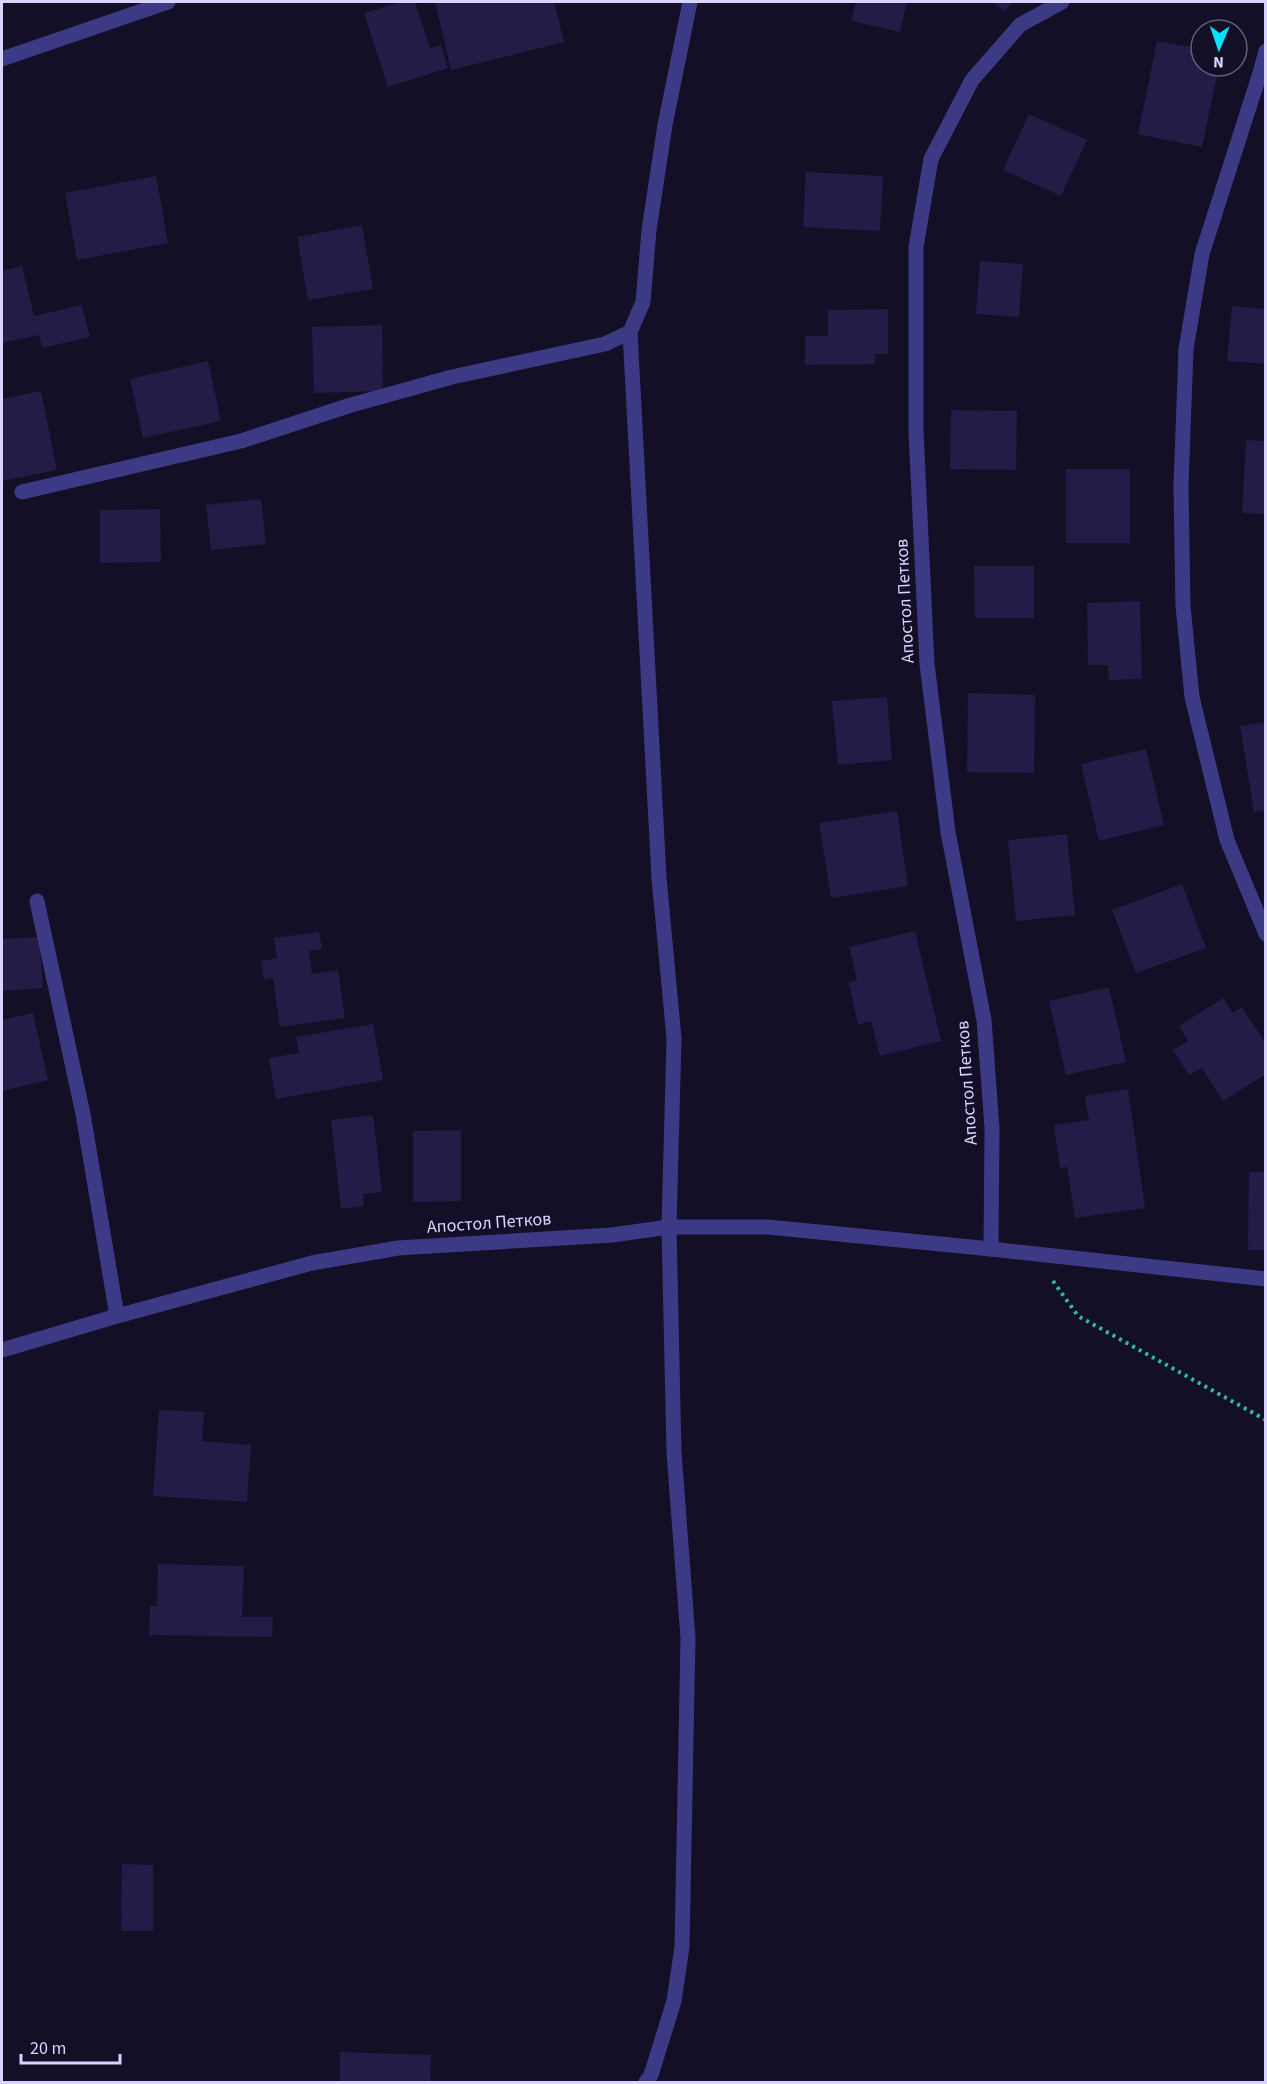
<svg xmlns="http://www.w3.org/2000/svg" width="1267" height="2084" viewBox="0 0 1267 2084" font-family="'Source Sans 3',sans-serif">
<style>
.building{fill:#241b47}
.lines{fill:none;stroke-linecap:round;stroke-linejoin:round}
.path{stroke:#2fb8b0;stroke-width:4;stroke-dasharray:3 4.5;stroke-linecap:butt}
.minor{stroke:#3d3a85;stroke-width:15}
.labels{text-anchor:middle;dominant-baseline:central;stroke-width:4.5;stroke-linejoin:round;paint-order:stroke}
.street-label{font-size:18px;fill:#d9d4ff;stroke:#130f26}
</style>
<rect width="100%" height="100%" fill="#130f26"/>
<g class="building">
<polygon points="401,2 415,2 430,48 441,45 448,68 388,87 364,13"/>
<polygon points="435,2 554,2 564,42 451,70"/>
<polygon points="856,2 907,2 900,32 851,21"/>
<polygon points="992,2 1013,2 1005,11"/>
<polygon points="1157,41 1201,49 1201,66 1219,66 1202,147 1138,134"/>
<polygon points="1029,114 1087,140 1061,196 1003,170"/>
<polygon points="806,172 883,176 880,231 803,227"/>
<polygon points="156,176 168,243 77,260 65,193"/>
<polygon points="362,225 373,289 308,300 297,237"/>
<polygon points="980,261 1023,264 1019,317 976,314"/>
<polygon points="22,266 34,316 82,305 90,337 42,348 39,335 2,343 2,271"/>
<polygon points="1232,306 1266,309 1266,364 1227,361"/>
<polygon points="888,309 888,354 875,354 875,364 805,365 805,336 828,336 828,310"/>
<polygon points="382,325 383,391 314,393 312,327"/>
<polygon points="208,361 221,421 143,438 130,379"/>
<polygon points="41,391 57,470 2,481 2,399"/>
<polygon points="951,410 1017,411 1016,470 950,469"/>
<polygon points="1246,440 1266,441 1266,514 1242,513"/>
<rect x="1066" y="469" width="64" height="74"/>
<polygon points="261,499 266,544 211,550 206,505"/>
<polygon points="160,509 161,562 100,563 100,510"/>
<polygon points="974,566 1034,566 1034,618 975,618"/>
<polygon points="1140,601 1142,679 1109,680 1108,665 1088,665 1087,603"/>
<polygon points="968,693 1035,695 1034,773 967,772"/>
<polygon points="887,697 892,760 838,765 832,701"/>
<polygon points="1266,722 1266,810 1254,812 1240,726"/>
<polygon points="1146,749 1164,825 1099,841 1081,764"/>
<polygon points="897,811 908,886 831,898 819,823"/>
<polygon points="1067,834 1075,915 1016,921 1008,840"/>
<polygon points="1182,884 1206,948 1136,973 1112,910"/>
<polygon points="915,931 941,1041 880,1056 871,1021 858,1025 849,983 857,980 849,947"/>
<polygon points="319,932 322,949 309,951 312,974 338,970 345,1018 280,1027 273,978 264,980 261,961 277,958 274,938"/>
<polygon points="39,937 43,988 2,991 2,939"/>
<polygon points="1109,987 1126,1062 1066,1075 1049,1001"/>
<polygon points="1223,998 1233,1013 1242,1007 1266,1044 1266,1074 1223,1101 1202,1068 1189,1075 1173,1050 1188,1041 1179,1026"/>
<polygon points="33,1013 48,1080 2,1091 2,1020"/>
<polygon points="373,1024 383,1080 276,1099 269,1058 299,1053 296,1037"/>
<polygon points="1128,1089 1145,1208 1075,1218 1067,1167 1060,1168 1054,1125 1089,1120 1085,1096"/>
<polygon points="373,1115 382,1192 363,1194 364,1206 341,1209 331,1120"/>
<polygon points="461,1130 461,1201 413,1202 413,1131"/>
<polygon points="1249,1172 1266,1172 1266,1250 1248,1250"/>
<polygon points="159,1410 204,1412 202,1441 251,1445 247,1502 153,1496"/>
<polygon points="158,1564 244,1566 242,1617 273,1617 272,1637 149,1635 150,1606 157,1606"/>
<polygon points="122,1864 153,1865 153,1931 121,1931"/>
<polygon points="340,2052 431,2055 430,2082 340,2082"/>
</g>
<g class="lines">
<polyline class="path" points="1053,1281 1078,1316 1266,1420"/>
<g class="minor">
<polyline points="1266,51 1260,73 1202,254 1186,349 1181,486 1183,606 1192,697 1227,840 1266,934"/>
<polyline points="2,59 168,2"/>
<polyline points="630,332 659,878 674,1038 669,1227 674,1452 688,1638 682,1947 674,2001 651,2075 646,2082"/>
<polyline points="22,492 241,441 351,405 452,377 605,344 630,332 643,302 649,230 665,125 690,2"/>
<polyline points="37,901 83,1114 117,1316"/>
<polyline points="991,1249 992,1128 984,1020 948,832 927,664 916,431 916,247 931,159 972,80 1020,25 1062,2"/>
<polyline points="2,1350 117,1316 312,1263 398,1248 612,1235 669,1227 768,1227 991,1249 1266,1279"/>
</g>
</g>
<g class="labels">
<g class="street-label">
<text transform="translate(905 601) rotate(-93)">Апостол Петков</text>
<text transform="translate(967 1083) rotate(-94)">Апостол Петков</text>
<text transform="translate(489 1223) rotate(-4)">Апостол Петков</text>
</g>
</g>
<rect width="1267" height="2084" fill="none" stroke="#d9d4ff" stroke-width="6"/>
<g transform="translate(1219 48) rotate(182)"><circle r="28" fill="#130f26" stroke="#625e7d" stroke-width="1.5"/>
<path d="M0-4.5L10 22L0 15L-10 22Z" fill="#00e5ff"/>
<text y="-9" font-size="16" font-weight="bold" text-anchor="middle" fill="#d9d4ff">N</text>
</g>
<path d="M21 2054v9h99v-9" fill="none" stroke="#d9d4ff" stroke-width="3"/>
<text x="30" y="2054" font-size="18" fill="#d9d4ff" stroke="#130f26" stroke-width="4.5" paint-order="stroke">20 m</text>
</svg>
